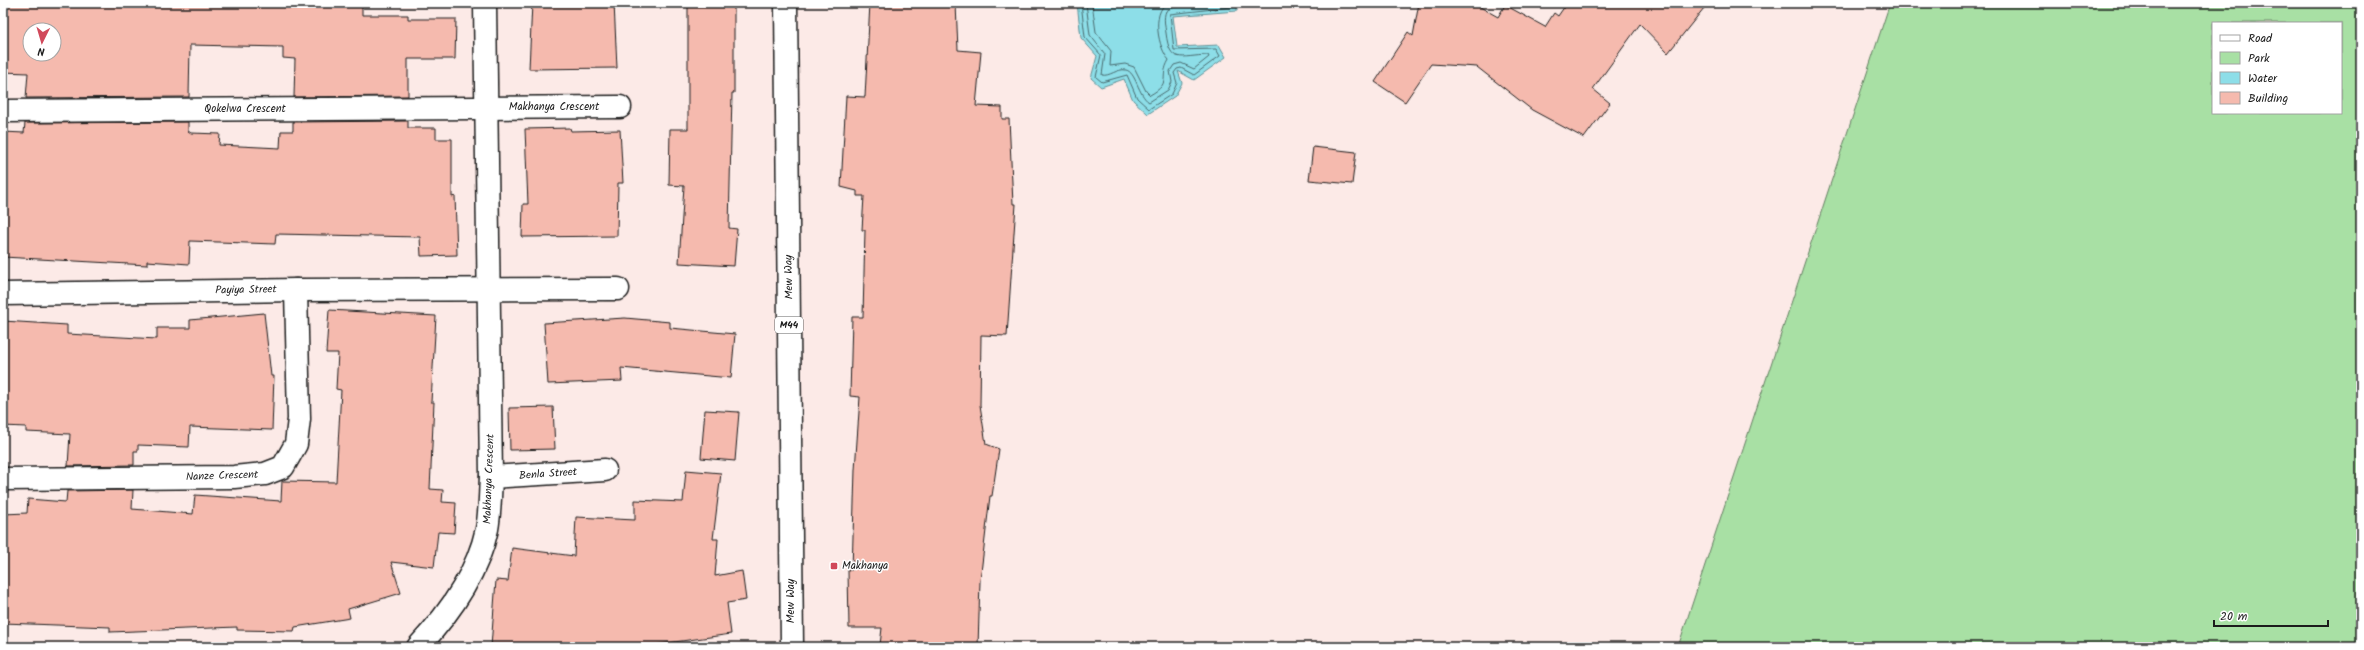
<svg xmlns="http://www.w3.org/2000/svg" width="2364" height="650" viewBox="0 0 2364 650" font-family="Kalam,sans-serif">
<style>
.green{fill:#a8e0a4;stroke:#627e60;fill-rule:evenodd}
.water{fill:#8ddee8;stroke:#609096}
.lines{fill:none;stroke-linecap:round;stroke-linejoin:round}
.shore{stroke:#496a6e;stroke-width:1}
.building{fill:#f5baae;stroke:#1c1c1c;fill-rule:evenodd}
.minor-casing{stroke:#1c1c1c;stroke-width:25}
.primary-casing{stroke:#1c1c1c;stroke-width:25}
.minor{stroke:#fff;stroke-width:22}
.primary{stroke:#fff;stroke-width:22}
.poi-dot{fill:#d1495b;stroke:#fff;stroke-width:1.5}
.labels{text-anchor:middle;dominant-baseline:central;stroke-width:3;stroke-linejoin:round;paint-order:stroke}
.shield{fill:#fff;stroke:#606060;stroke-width:1}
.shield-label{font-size:10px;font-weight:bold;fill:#1c1c1c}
.street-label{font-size:11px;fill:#1c1c1c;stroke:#fff}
.poi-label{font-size:11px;fill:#1c1c1c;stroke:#fff;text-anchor:start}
</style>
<rect width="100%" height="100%" fill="#fceae7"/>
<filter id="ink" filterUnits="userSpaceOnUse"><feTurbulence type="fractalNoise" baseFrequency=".025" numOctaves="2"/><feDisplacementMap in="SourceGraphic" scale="8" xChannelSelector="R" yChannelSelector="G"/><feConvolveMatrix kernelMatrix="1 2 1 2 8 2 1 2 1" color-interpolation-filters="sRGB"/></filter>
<g filter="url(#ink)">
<path class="green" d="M1890,3H2361V647H1678ZM2213,23H2341V113H2213Z"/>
<polygon class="water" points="1077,3 1237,3 1237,11 1173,16 1177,47 1219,45 1226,57 1194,80 1178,71 1182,83 1175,96 1148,114 1133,100 1124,79 1101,87 1091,78 1097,56 1081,38"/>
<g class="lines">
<g class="shore">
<polyline points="1081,3 1085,37 1101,55 1096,77 1102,82 1127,75 1137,98 1149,109 1172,94 1177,83 1174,73 1177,69 1181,68 1194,75 1220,56 1216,49 1174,50 1170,14 1231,7 1233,3"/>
<path d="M1086,3L1090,35L1105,54L1102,75C1109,77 1118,68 1126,70C1136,72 1138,95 1149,102L1168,90L1172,82L1170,71L1174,65L1181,63L1194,69L1209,57L1208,55C1180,56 1170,65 1166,33C1165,26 1163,18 1166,11L1173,7L1221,3"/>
<path d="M1092,3L1096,32L1111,51L1110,66L1125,64L1134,67L1146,91L1150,95C1173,82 1158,79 1169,60C1158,48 1151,13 1167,3"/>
</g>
</g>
<g class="building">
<path d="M3,3H362V15H408V19H456L455,59H408V96L294,97L295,59L283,58V47L190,45L189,97L26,98L28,73L3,72ZM30,30H54V54H30Z"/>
<polygon points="532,3 614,3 617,68 529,69"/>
<polygon points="870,3 956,4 958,50 981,52 976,106 1002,107 1002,119 1009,119 1013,204 1016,204 1007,336 981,335 980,405 986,444 999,449 992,496 990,496 980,581 978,647 903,647 880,645 882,628 849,628 848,570 852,570 855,470 860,397 850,396 852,317 863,317 865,230 862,230 864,196 857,196 857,191 841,187 846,96 865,97"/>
<polygon points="1419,3 1473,3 1498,17 1505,5 1545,27 1554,13 1558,16 1567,3 1708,3 1668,53 1640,24 1593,89 1610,103 1584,138 1532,110 1477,67 1431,64 1405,102 1375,82 1408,32 1413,36"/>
<polygon points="688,6 734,6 734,93 732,93 729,228 737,229 734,266 679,263 684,186 669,185 670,129 688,129"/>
<polygon points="408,121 408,128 436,128 436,139 452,139 452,197 455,196 457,255 421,256 420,237 276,234 275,244 190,241 189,264 147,261 147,265 3,257 3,132 24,133 25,123 188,122 188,131 191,133 220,134 219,145 280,148 281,131 293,131 293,122"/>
<polygon points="570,128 571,131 620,130 623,183 618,183 617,236 522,237 523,204 528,204 525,129"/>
<polygon points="1313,147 1356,152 1352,184 1309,180"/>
<polygon points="329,310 436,316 431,402 434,402 430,489 443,490 442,502 456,503 454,533 438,532 434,567 391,562 401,593 348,609 350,618 295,627 294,631 237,630 237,627 110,632 110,627 3,623 3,514 27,513 28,499 66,502 67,491 133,490 132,509 193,514 195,495 281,501 282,481 336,482 341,390 336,389 338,353 326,353"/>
<polygon points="264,313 271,376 274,376 272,430 190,427 189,447 138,445 138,451 134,451 134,465 68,466 70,434 26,432 26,427 3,426 3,321 67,325 67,334 157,339 157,328 190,328 190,320"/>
<polygon points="625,318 670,322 670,328 735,334 731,378 621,368 622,381 548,384 544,323"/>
<polygon points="553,407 555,449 510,450 509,408"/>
<polygon points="705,410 739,412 735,461 701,458"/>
<polygon points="686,470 721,473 713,539 718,539 715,576 742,571 746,600 727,603 731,634 639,647 491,647 496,580 508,581 512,548 574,556 576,517 635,520 635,500 683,502"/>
</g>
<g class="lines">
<g class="minor-casing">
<g id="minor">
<polyline points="3,111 620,107"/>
<polyline points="3,294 296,290 618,289"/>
<polyline points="491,477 605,470"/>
<polyline points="3,479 234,477 265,474 283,467 296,444 299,419 296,290"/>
<path d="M418,647C449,614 477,575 487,529C490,513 490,494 491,477L485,3"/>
</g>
</g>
<g class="primary-casing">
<polyline id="primary" points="786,3 792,647"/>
</g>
<use href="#minor" class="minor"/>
<use href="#primary" class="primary"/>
</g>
</g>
<rect class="poi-dot" x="830" y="562" width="8" height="8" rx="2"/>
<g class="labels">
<rect class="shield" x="775" y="317" width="28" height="16" rx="3"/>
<g class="shield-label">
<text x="789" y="325">M44</text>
</g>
<g class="street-label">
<text x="554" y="107">Makhanya Crescent</text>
<text x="245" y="109">Qokelwa Crescent</text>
<text transform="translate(789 277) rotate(-91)">Mew Way</text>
<text transform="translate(246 290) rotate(-1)">Payiya Street</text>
<text transform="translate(548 474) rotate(-4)">Benla Street</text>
<text transform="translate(222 476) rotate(-2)">Nanze Crescent</text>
<text transform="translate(489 479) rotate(-88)">Makhanya Crescent</text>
<text transform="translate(791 601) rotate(-90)">Mew Way</text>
</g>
<g class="poi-label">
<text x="842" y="566">Makhanya</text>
</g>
</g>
<rect width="2364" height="650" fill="none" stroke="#fff" stroke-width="16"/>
<rect x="8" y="8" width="2348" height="634" fill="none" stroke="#1c1c1c" stroke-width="1.5" filter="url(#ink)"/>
<rect x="2212" y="22" width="130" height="92" fill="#ffffff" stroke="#a4a4a4"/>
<rect x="2220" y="35" width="20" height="6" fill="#ffffff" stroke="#a4a4a4"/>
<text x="2248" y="42" font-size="12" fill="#1c1c1c">Road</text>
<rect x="2220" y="52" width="20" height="12" fill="#a8e0a4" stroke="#a4a4a4"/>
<text x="2248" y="62" font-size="12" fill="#1c1c1c">Park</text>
<rect x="2220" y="72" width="20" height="12" fill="#8ddee8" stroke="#a4a4a4"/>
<text x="2248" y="82" font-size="12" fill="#1c1c1c">Water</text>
<rect x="2220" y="92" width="20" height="12" fill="#f5baae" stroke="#a4a4a4"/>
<text x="2248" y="102" font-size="12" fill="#1c1c1c">Building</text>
<g transform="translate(42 42) rotate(185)"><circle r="19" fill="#ffffff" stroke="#a4a4a4"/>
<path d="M0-3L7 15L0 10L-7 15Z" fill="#d1495b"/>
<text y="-6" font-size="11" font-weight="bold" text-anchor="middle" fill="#1c1c1c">N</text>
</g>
<path d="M2214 620v6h114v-6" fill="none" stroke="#1c1c1c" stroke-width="2"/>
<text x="2220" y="620" font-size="12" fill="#1c1c1c" stroke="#ffffff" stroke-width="3" paint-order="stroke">20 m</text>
</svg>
